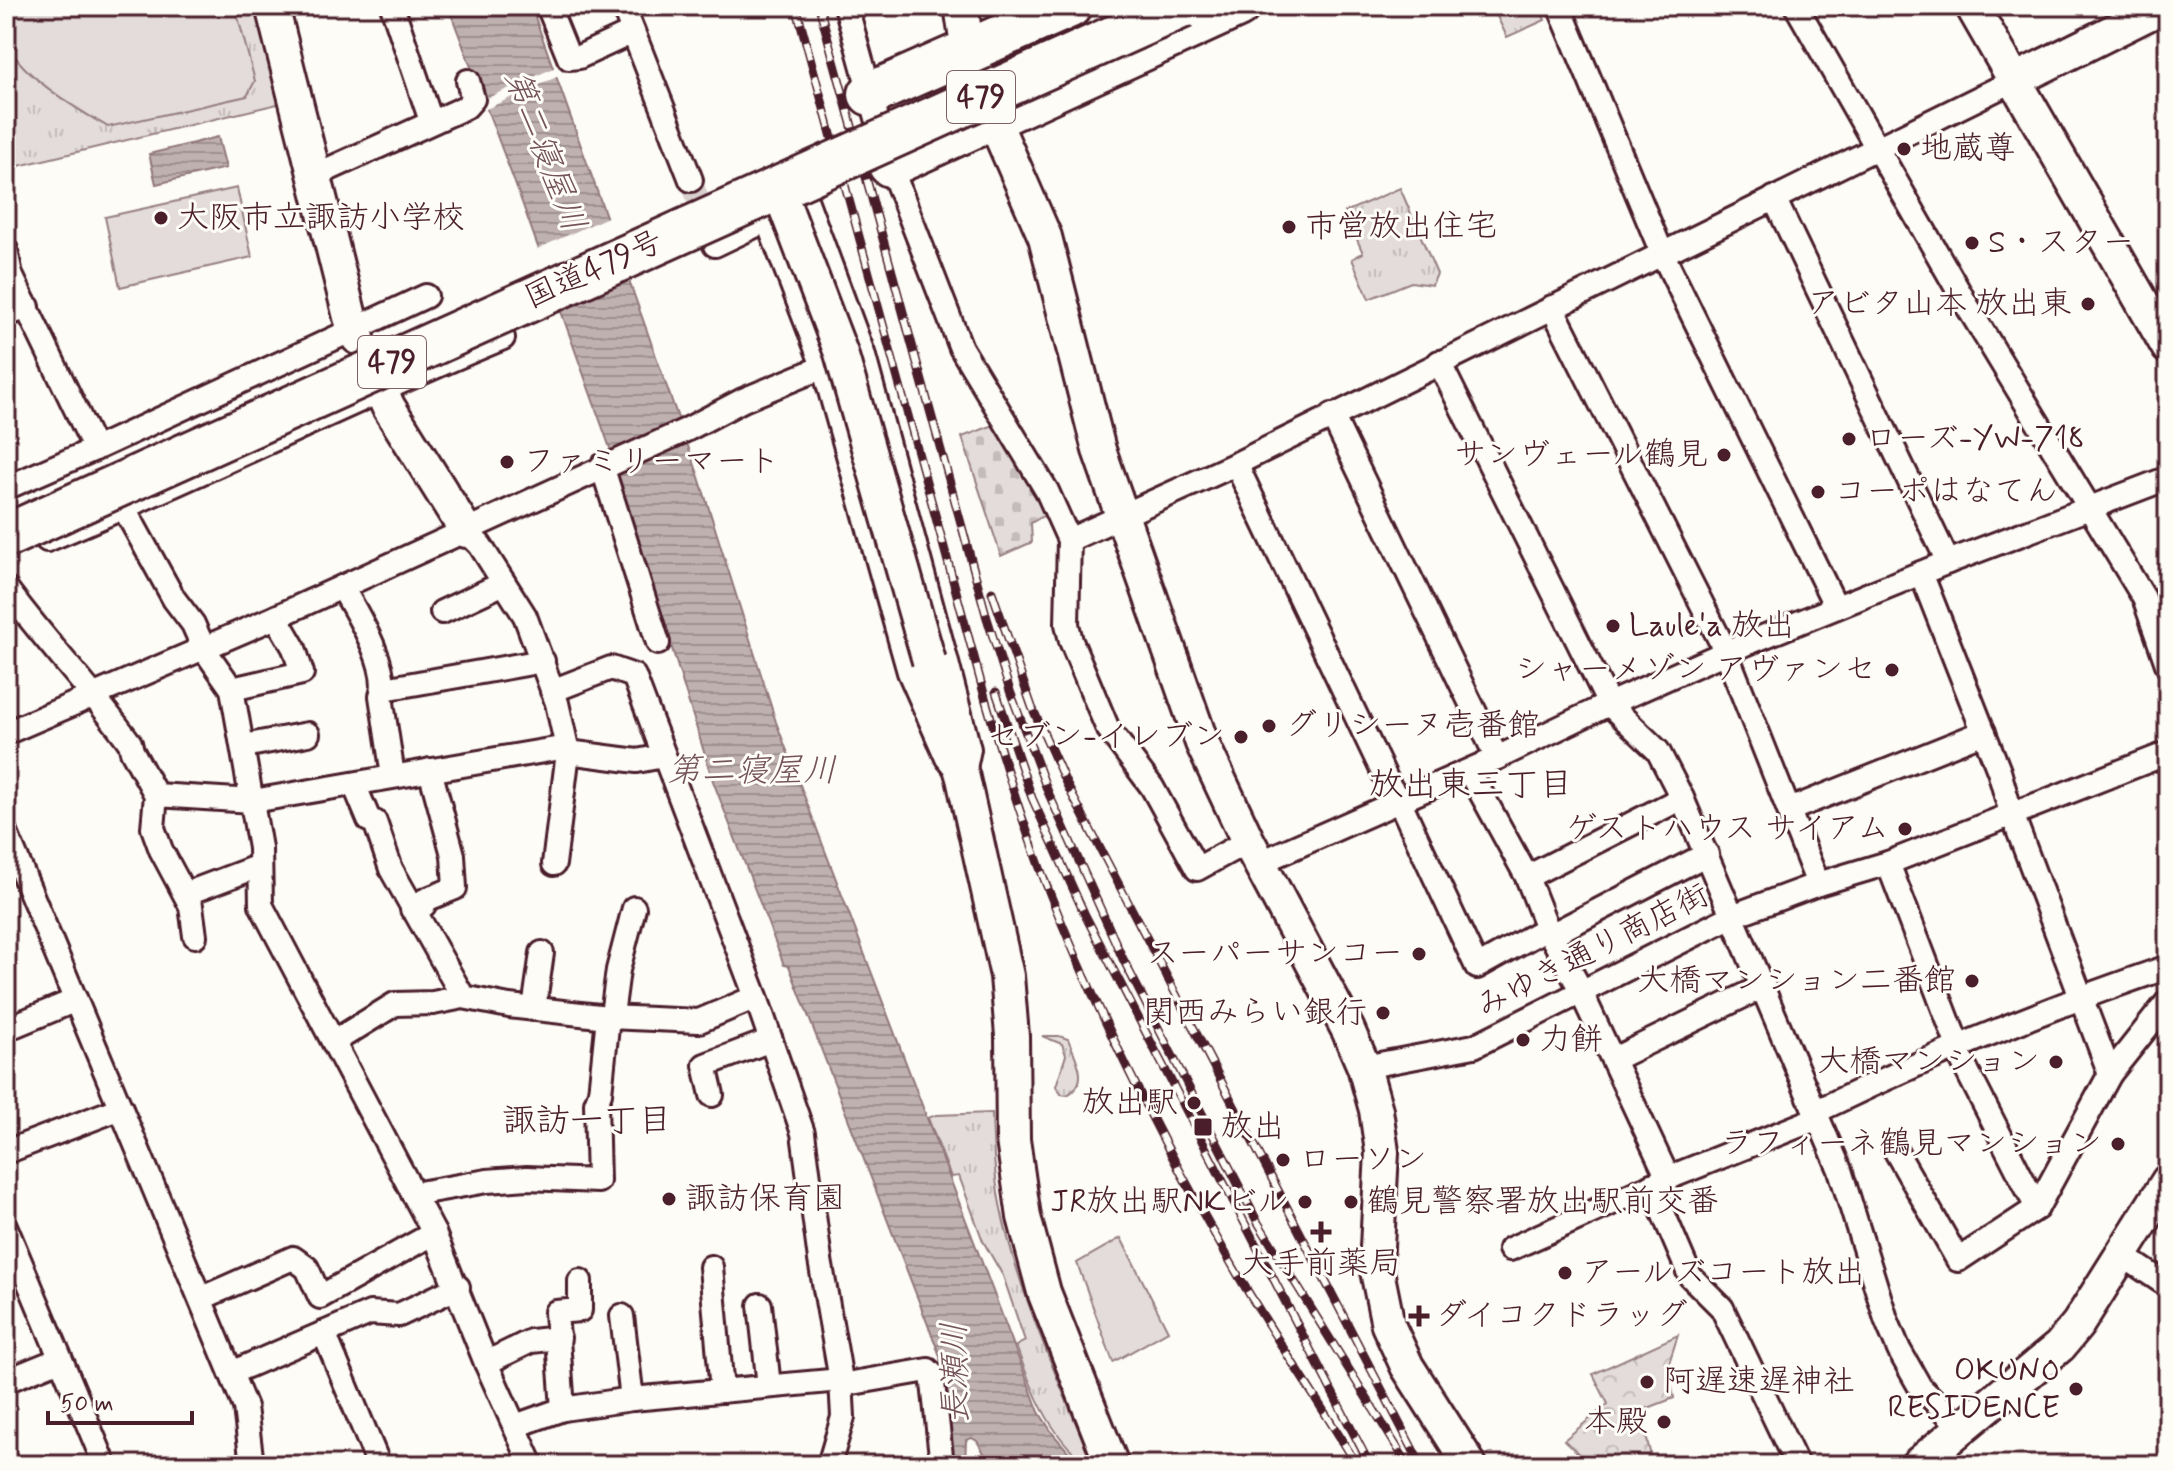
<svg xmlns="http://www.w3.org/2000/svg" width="2174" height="1471" viewBox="0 0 2174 1471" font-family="Mynerve,'Klee One',sans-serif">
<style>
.grass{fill:url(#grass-tufts);stroke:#967e82;stroke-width:2}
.forest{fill:url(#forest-crowns);stroke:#967e82;stroke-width:2}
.cemetery{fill:url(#cemetery-stones);stroke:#967e82;stroke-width:2}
.garden{fill:#e3dcda;stroke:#967e82;stroke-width:2}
.water{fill:url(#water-rules);stroke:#91777b;stroke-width:2}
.pier{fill:#fdfcf7}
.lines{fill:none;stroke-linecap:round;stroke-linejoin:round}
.street-tunnel{stroke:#d9d0ce;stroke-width:22;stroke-dasharray:22 11;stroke-linecap:butt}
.street-casing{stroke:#4a1f2b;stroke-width:28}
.secondary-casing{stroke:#4a1f2b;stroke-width:38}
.highway-casing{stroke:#4a1f2b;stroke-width:48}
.street{stroke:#fdfcf7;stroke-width:22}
.secondary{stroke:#fdfcf7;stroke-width:32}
.highway{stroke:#fdfcf7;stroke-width:42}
.rail-casing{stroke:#4a1f2b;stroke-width:9}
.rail{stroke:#fdfcf7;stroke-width:6;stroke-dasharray:18;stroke-linecap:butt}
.secondary-bridge-casing{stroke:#4a1f2b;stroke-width:38;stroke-linecap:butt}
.highway-bridge-casing{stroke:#4a1f2b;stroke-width:48;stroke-linecap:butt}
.secondary-bridge{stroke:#fdfcf7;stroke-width:32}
.highway-bridge{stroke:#fdfcf7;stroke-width:42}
.poi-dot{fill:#4a1f2b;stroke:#fdfcf7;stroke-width:3}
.labels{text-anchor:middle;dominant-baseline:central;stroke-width:6;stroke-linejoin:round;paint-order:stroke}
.shield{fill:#fdfcf7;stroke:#806168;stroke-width:2}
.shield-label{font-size:30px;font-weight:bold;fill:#4a1f2b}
.poi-label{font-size:32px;fill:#4a1f2b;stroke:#fdfcf7;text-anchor:start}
.street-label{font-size:32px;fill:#4a1f2b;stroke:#fdfcf7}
.water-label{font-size:34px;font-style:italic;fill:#73525a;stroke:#fdfcf7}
.neighbourhood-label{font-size:34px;fill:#4a1f2b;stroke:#fdfcf7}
</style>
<defs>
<pattern id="grass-tufts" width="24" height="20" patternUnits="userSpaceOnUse" patternTransform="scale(2)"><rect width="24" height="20" fill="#e3dcda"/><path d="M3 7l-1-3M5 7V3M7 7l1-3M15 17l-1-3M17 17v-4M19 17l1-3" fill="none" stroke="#c4bcbb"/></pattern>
<pattern id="forest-crowns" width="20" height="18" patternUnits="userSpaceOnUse" patternTransform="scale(2)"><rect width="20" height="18" fill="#e3dcda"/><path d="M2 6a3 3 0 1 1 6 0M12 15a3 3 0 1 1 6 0" fill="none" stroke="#c4bcbb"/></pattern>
<pattern id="cemetery-stones" width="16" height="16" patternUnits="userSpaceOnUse" patternTransform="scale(2)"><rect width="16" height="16" fill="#e3dcda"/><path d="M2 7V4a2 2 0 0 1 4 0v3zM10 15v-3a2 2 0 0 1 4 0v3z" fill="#c4bcbb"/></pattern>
<pattern id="water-rules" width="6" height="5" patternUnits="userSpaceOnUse" patternTransform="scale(2)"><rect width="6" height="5" fill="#c0b1b1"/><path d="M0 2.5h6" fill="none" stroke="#9e8f90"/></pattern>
</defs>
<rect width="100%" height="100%" fill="#fdfcf7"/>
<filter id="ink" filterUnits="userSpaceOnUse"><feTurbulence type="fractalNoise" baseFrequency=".0125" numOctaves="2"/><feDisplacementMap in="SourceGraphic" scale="16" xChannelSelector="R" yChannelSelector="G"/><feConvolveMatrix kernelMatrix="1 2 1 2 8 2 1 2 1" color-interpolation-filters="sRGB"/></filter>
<g filter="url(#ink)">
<g class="grass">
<polygon points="6,6 259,6 286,102 6,169"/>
<polygon points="1492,6 1539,6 1545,20 1507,37"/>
<polygon points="1400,188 1437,274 1432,285 1411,282 1369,299 1352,259 1363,253 1345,212"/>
<path d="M1042,1036H1059L1068,1039C1076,1059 1091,1082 1067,1095L1061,1094L1056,1086L1066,1055L1062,1044Z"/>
<path d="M992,1113C993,1144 994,1174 1000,1204C1018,1293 1059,1381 1093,1465L1088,1462L1086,1464C1048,1433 1032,1390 1016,1346L1025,1341L1003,1276L983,1241L959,1176L951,1177L928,1118L936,1115Z"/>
</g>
<polygon class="forest" points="1678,1335 1668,1366 1674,1398 1640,1411 1650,1452 1650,1465 1590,1465 1564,1440 1608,1404 1593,1374"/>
<polygon class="cemetery" points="999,423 1050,512 1031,523 1032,542 1001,556 962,437"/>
<g class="garden">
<path d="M6,6H235L255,81L247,96L108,127C78,110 21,76 7,43C3,34 6,17 6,6Z"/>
<polygon points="237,188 252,257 120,287 105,217"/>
<polygon points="1121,1238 1168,1331 1113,1362 1077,1263"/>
</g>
<g class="water">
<polygon points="448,6 531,6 698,474 776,722 1039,1412 1053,1434 1080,1465 991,1465 977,1441 972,1438 966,1440 965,1465 950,1465 940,1356 789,966 784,965 713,781 611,451 519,194"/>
<polygon points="218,137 226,168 156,184 149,154"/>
</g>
<g class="pier">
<polygon points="558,66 561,75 484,110 481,101"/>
<polygon points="612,215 632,273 556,308 535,250"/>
</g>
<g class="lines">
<polyline class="street-tunnel" points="691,180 708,227"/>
<g class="street-casing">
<g id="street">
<polyline points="392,6 431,121"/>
<polyline points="548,6 569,58 579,57 633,32"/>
<polyline points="623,6 691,180"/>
<polyline points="846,6 890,165 961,348 1047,491 1069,540 1236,464 2015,80"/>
<polyline points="1559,6 1662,253 1836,607"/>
<polyline points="1796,6 1966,304 2144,598 2168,667"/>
<polyline points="316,175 466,107 473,99 468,81"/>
<polyline points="1774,198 1948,562"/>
<polygon points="807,202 863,353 946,659 969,749 963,778 947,758 909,672 823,366 767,220"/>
<polyline points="712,236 715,245 767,220"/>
<polyline points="6,250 11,275 95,449"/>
<polyline points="1552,307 1726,652 1818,884"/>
<polyline points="6,315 28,307"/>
<polyline points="1439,362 1609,704 1658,751 1682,798 1840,1170 1886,1319 1899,1350 1920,1387 1962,1428"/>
<polyline points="1332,415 1497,758"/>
<polyline points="1236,464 1390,787 1399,800 1477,967 1547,928"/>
<polyline points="602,466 658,643"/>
<polyline points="6,488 95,449 426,296"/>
<polyline points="124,508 174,599 193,624 204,649 232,689 260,848 261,905 434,1233 486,1363 532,1465"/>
<polyline points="466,531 480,545 525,616 557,703 568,752 554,864"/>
<path d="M47,540C201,477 349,401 503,338"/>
<polyline points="1069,540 1067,624 1071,641 1107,727 1152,787 1197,869 1248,841"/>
<polyline points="1921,573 1999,771 2009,806 2110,1074"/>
<path d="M342,587C356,612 391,668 381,696L393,776"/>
<path d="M6,588C45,641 91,689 130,743L132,751L156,795L153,828L161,850L191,906L195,936"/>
<polyline points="442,612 504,583"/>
<polyline points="232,689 302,673 294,648 276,617"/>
<polyline points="384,689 543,661"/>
<polyline points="552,691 611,668 634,676 756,997 803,1133 820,1260 841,1380 843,1417 829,1465"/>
<polyline points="6,733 276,617 686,430 743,400 835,362"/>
<polyline points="244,746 308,734"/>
<polyline points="568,752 637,761 663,756"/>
<polyline points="1469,771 1527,877 1547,928 1583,994"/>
<polyline points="354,784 369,820 375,822 391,869 463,997"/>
<polyline points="156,795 253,801 567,747"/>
<polyline points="1789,810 1984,732"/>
<polyline points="6,833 231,1373 245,1407 252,1465"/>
<polyline points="1259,863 1497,758 1609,704 1726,652 1948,562 2168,478"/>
<polyline points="1888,863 1958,1046"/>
<polyline points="1527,877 1682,798"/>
<polyline points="185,894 259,866"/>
<polyline points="412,909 424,905 425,900 455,888 453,855 430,770"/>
<polyline points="1551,935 1707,854"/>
<polyline points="1582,994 1668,1178"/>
<polyline points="534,1009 542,953"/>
<polyline points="612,1015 618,970 634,908"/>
<polyline points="6,1029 76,1000"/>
<polyline points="335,1041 395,1004 433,1003 463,997 509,1006 608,1017 699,1021 756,997"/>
<polyline points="1955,1047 2037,1208"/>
<polyline points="1614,1059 1764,986"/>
<polyline points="1364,1067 1474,1046 1732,916 1818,884 1888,863 2168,753"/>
<polyline points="712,1095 705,1065 771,1040"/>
<path d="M1815,1112C1930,1056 2047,1008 2168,967"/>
<polyline points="1894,1148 1958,1260 2037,1208 2110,1074 2168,1001"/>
<polyline points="6,1152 121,1108"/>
<polyline points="1651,1185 1690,1276 1722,1308 1797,1465"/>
<polyline points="413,1194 487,1181 527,1178 598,1181 596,1103 600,1093 608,1017"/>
<polyline points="6,1228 105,1465"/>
<polyline points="1510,1249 1668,1178 1818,1118"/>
<polyline points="2122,1255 2168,1286"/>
<polyline points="711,1267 722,1391"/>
<polyline points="202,1298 293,1258 307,1268 320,1297 434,1233"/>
<polyline points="760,1305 769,1386"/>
<polyline points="622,1316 632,1399"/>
<polyline points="324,1333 379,1465"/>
<polyline points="486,1363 531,1341 559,1338"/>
<polyline points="231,1373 370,1313 399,1315 458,1287"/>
<polyline points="6,1381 60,1359"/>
<polyline points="841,1385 928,1370 932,1374 942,1465"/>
<polyline points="563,1409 556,1312 580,1310 580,1281"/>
<polyline points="515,1426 563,1409 632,1399 841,1380"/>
</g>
</g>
<g class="secondary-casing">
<g id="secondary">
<polyline points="272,6 350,317 358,338"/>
<polyline points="961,6 968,51 993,118 1045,237 1099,450 1202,743 1248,841 1348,1030 1364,1067 1376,1110 1382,1152 1376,1266 1388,1325 1407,1366 1470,1465"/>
<polyline points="1972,6 2168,347"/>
<polyline points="2015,80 2164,6"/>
<polyline points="378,383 388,406 466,531"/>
<polyline points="929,661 963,778 1007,976 1012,1036 1013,1140 1024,1217 1044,1292 1112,1465"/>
<polyline points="1917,1465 2060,1346 2078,1324 2168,1181"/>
</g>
</g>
<g class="highway-casing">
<g id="highway">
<polyline points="870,94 1070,6"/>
<polyline points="890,165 1238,6"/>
</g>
</g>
<use href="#street" class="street"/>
<use href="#secondary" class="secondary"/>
<use href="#highway" class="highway"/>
<g class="rail-casing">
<g id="rail">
<path d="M796,6L986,701C1004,763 1023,824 1046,884C1099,1018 1166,1151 1238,1275C1276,1340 1319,1401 1357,1465"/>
<polyline points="819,6 987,618 1010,691 1048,792 1123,959 1257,1221 1408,1465"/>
<polyline points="992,592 1032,707 1066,783 1421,1465"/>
<polyline points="996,692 1032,798 1085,915 1370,1465"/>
</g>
</g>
<use href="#rail" class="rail"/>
<g class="secondary-bridge-casing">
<polyline id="secondary-bridge" points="778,188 841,353 929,661"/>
</g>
<g class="highway-bridge-casing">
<polyline id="highway-bridge" points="6,536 1183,6"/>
</g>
<use href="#secondary-bridge" class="secondary-bridge"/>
<use href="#highway-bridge" class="highway-bridge"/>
</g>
</g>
<g class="poi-dot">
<circle cx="1904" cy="149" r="8"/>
<circle cx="161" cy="218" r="8"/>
<circle cx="1289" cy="227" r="8"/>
<circle cx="1972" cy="243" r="8"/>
<circle cx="2088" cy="304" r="8"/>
<circle cx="1849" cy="439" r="8"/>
<circle cx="1724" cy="455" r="8"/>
<circle cx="507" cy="462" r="8"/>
<circle cx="1818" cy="492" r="8"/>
<circle cx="1613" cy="626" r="8"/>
<circle cx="1892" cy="670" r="8"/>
<circle cx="1269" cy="726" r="8"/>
<circle cx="1241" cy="737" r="8"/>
<circle cx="1905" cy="829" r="8"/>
<circle cx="1419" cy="954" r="8"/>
<circle cx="1972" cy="981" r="8"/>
<circle cx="1383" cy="1013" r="8"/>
<circle cx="1523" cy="1040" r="8"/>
<circle cx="2056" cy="1062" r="8"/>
<circle cx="1194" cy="1103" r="8"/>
<rect x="1193" y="1117" width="20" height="20" rx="4"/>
<circle cx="2118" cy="1144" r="8"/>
<circle cx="1283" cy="1160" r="8"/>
<circle cx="669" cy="1199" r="8"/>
<circle cx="1305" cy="1202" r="8"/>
<circle cx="1351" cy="1202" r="8"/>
<path d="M1317 1220h8v8h8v8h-8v8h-8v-8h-8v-8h8z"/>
<circle cx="1565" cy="1273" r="8"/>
<path d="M1415 1304h8v8h8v8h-8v8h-8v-8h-8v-8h8z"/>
<circle cx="1647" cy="1382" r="8"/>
<circle cx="2076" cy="1389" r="8"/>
<circle cx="1664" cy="1422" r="8"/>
</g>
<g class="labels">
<g class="shield">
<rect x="947" y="71" width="68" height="52" rx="6"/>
<rect x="358" y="336" width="68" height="52" rx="6"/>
</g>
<g class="shield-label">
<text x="981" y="97">479</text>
<text x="392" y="362">479</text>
</g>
<g class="poi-label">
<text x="1920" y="149">地蔵尊</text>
<text x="177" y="218">大阪市立諏訪小学校</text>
<text x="1305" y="227">市営放出住宅</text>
<text x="1988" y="243">S・スター</text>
<text x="2072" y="304" text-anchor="end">アビタ山本 放出東</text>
<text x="1865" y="439">ローズ-YW-718</text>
<text x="1708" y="455" text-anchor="end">サンヴェール鶴見</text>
<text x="523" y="462">ファミリーマート</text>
<text x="1834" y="492">コーポはなてん</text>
<text x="1629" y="626">Laule'a 放出</text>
<text x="1876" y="670" text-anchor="end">シャーメゾン アヴァンセ</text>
<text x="1285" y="726">グリシーヌ壱番館</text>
<text x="1225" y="737" text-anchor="end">セブン-イレブン</text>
<text x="1889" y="829" text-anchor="end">ゲストハウス サイアム</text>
<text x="1403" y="954" text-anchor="end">スーパーサンコー</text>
<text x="1956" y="981" text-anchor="end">大橋マンション二番館</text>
<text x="1367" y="1013" text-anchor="end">関西みらい銀行</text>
<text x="1539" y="1040">力餅</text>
<text x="2040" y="1062" text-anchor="end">大橋マンション</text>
<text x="1178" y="1103" text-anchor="end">放出駅</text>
<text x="1221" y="1127">放出</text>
<text x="2102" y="1144" text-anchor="end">ラフィーネ鶴見マンション</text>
<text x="1299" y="1160">ローソン</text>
<text x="685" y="1199">諏訪保育園</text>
<text x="1289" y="1202" text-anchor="end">JR放出駅NKビル</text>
<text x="1367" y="1202">鶴見警察署放出駅前交番</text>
<text x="1321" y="1264" text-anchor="middle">大手前薬局</text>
<text x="1581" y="1273">アールズコート放出</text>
<text x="1435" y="1316">ダイコクドラッグ</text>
<text x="2060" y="1371" text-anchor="end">OKUNO<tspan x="2060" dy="37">RESIDENCE</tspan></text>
<text x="1663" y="1382">阿遅速遅神社</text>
<text x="1648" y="1422" text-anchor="end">本殿</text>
</g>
<g class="street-label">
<text transform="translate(594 270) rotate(-24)">国道479号</text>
<text transform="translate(1593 951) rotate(-27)">みゆき通り商店街</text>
</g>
<g class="water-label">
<text transform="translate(544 151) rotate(69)">第二寝屋川</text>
<text x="752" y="771">第二寝屋川</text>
<text transform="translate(956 1373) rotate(-91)">長瀬川</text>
</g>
<g class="neighbourhood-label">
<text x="1471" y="785">放出東三丁目</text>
<text x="587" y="1121">諏訪一丁目</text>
</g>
</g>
<rect width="2174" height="1471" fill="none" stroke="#fdfcf7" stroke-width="32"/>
<rect x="16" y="16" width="2142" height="1439" fill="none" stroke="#4a1f2b" stroke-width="3" filter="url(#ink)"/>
<path d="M48 1411v12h144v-12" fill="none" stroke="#4a1f2b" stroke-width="4"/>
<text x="60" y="1411" font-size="24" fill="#4a1f2b" stroke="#fdfcf7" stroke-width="6" paint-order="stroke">50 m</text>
</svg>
